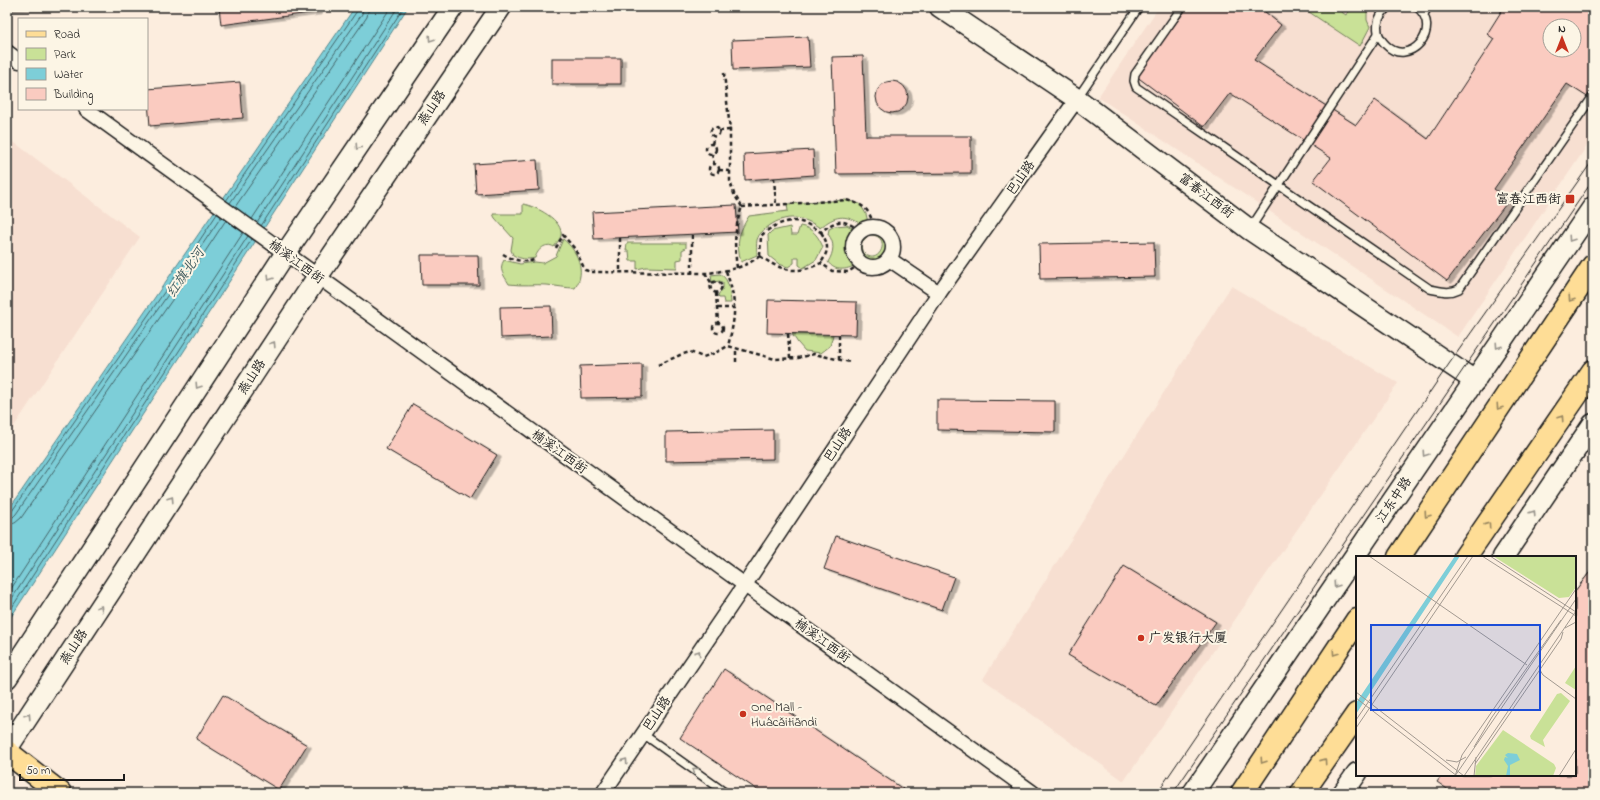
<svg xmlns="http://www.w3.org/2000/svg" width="1600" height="800" viewBox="0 0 1600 800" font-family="'Indie Flower','LXGW WenKai TC',sans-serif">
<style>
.built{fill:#f7dfd1;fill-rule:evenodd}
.green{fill:#c9e197;stroke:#727e5a;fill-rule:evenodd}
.water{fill:#7dced8;stroke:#56878d}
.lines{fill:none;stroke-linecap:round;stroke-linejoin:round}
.shore{stroke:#436367;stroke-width:1}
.building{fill:#facbc0;stroke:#1c1c1c;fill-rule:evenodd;filter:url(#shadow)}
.lane-casing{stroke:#1c1c1c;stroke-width:10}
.street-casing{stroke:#1c1c1c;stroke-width:17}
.secondary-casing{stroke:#1c1c1c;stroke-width:23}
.primary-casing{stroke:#1c1c1c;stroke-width:25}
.path{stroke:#1c1c1c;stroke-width:2.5;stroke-dasharray:4 3;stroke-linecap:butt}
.lane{stroke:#fcf5e5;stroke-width:7}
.street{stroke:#fcf5e5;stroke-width:14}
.secondary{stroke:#fcf5e5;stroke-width:20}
.primary{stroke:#fedd96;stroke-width:22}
.tram{stroke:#1c1c1c;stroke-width:1}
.oneway{stroke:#97938b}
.oneway2{stroke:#98865f}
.poi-dot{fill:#c8321e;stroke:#fcf5e5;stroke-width:1.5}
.labels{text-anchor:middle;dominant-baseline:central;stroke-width:4;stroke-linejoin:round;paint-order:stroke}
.street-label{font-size:13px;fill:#1c1c1c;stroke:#fcf5e5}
.poi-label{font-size:13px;fill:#1c1c1c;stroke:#fcf5e5;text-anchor:start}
.water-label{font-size:14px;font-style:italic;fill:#3e5a5e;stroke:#fcf5e5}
.inset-road{fill:none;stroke:#a29990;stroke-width:1}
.view{fill:#1d4ed8;fill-opacity:0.15;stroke:#1d4ed8;stroke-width:2}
.inset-edge{fill:none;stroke:#1c1c1c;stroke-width:2}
</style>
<defs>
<filter id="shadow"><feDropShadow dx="4.5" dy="2.5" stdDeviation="0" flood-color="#0004"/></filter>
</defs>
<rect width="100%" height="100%" fill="#fcedde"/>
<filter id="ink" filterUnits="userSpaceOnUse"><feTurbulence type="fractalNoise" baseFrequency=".025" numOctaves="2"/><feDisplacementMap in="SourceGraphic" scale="8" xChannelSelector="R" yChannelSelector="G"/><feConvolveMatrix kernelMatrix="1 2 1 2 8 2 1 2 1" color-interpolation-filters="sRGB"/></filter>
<g filter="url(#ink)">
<g class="built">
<path d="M1159,7H1593V137L1458,337L1098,97ZM1550,26H1574V50H1550Z"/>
<polygon points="7,137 140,237 7,437"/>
<polygon points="1231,286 1398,383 1124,781 983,679"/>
</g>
<g class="green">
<polygon points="1304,7 1334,7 1346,15 1351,7 1369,7 1371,8 1367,12 1367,20 1370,27 1360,46 1303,8"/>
<path d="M846,200L860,204L866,214L868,222L861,224C845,214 835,215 820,228C803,216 786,214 769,226C764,230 759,233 757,240C756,244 757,251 757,255L741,262C736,242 738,234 749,216L788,211L787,204Z"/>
<path d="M523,204C535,206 564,220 561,236C560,239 556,244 554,247C546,242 538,249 535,258C526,260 521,259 513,255L511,250L513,238L495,218L493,214H523Z"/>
<path d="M847,225L854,229L850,234L847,251L856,265C846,270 835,272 828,262C834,252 835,243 828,234L829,229L835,226Z"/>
<path d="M800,226C813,228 818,236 823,247L816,260L803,268L799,265V258H794V263L788,267L779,264L769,256L768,235L772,231L790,227L791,235H797Z"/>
<path d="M871,232C881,234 885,238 886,248C876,282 837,238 871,232ZM869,235C893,234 880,267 865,254C861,251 861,247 862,242Z"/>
<path d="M563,239C577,250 587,271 575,288C566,288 557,286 547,285C535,284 522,286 509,284C504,275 498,270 504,260L520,264L535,262L543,263L556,256Z"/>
<polygon points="627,243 686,243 686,248 682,250 682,259 677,260 677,268 646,267 637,269 637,261 630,261 629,251 626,251"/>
<path d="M720,274C730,279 730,294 731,303H724L723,298H719L718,295L723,288V283L720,281L712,282L711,275Z"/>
<polygon points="792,334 833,335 830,346 821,353 805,351 798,343"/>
</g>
<polygon class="water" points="355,7 408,7 7,623 7,512"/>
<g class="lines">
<g class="shore">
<polyline points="226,201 357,11 358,7"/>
<polyline points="230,203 362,14 363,7"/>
<polyline points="235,207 367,17 369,7"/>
<polyline points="252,219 391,7"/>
<polyline points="257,223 398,7"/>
<polyline points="261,226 404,7"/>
<polyline points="7,513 12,511 188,258 217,214"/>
<polyline points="7,518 12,518 16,514 192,260 221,217"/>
<polyline points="7,524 15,523 21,518 197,264 226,220"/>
<polyline points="7,595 243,233"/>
<polyline points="7,606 248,236"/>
<polyline points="7,615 252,239"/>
</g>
</g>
<g class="building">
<polygon points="7,7 90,7 7,9"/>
<polygon points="219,7 317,7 317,12 221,25"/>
<path d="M1188,7H1259L1281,25L1254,60L1356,125L1375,100L1428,139L1494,39L1487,34L1504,7H1593V93L1589,98L1567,84L1494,189L1509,200L1447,281L1313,181L1331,158L1230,93L1204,127L1136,76ZM1550,26H1574V50H1550Z"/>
<polygon points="808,37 810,67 733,70 732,40"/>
<polygon points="863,56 866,136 971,136 971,173 836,174 832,57"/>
<rect x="552" y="58" width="69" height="26"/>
<circle cx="892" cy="97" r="16"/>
<polygon points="240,82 243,118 150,126 147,89"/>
<polygon points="813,150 814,175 745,180 744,154"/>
<polygon points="537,160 539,190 476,194 474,164"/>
<polygon points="736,205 738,232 594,239 592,212"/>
<polygon points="1154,242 1155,277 1040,279 1039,244"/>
<polygon points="421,255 478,255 479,285 422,285"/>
<polygon points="768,300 857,302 856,335 767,333"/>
<polygon points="551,306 552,336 501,338 500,307"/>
<polygon points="642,364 642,397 581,398 580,366"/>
<polygon points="937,400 1055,401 1055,432 937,430"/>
<polygon points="413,404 497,455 470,499 386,449"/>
<polygon points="773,430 773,459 666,461 666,432"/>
<polygon points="836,536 954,577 942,610 824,569"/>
<polygon points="1124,566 1216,622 1156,706 1068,655"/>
<polygon points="1593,568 1593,609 1580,627 1593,636 1593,661 1575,651 1575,591"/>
<polygon points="1593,568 1593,793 1453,793 1437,782 1442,775 1575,775 1575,591"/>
<polygon points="724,669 909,793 762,793 680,738"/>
<polygon points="223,695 307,745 279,790 196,739"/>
</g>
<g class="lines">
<g class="lane-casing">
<g id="lane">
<path d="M1182,7L1135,74L1134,81L1136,87L1430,289C1441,291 1449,294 1459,289L1593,96"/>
<path d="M1388,7C1380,14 1376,22 1378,32C1379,37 1382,41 1386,45C1408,68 1444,30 1417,7"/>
<polyline points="1424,14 1428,7"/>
<polyline points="1078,97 1139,7"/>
<polyline points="1250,229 1378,34"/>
<polyline points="643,734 726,793"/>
</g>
</g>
<g class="street-casing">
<g id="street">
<polyline points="7,52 19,61"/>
<polyline points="86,109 1033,793"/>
<circle cx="873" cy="247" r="20"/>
<polyline points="889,259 939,293"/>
<polyline points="603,793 744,586 939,293 1077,99"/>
</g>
</g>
<g class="secondary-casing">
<g id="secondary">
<polyline points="940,7 1077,99 1250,230 1475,381"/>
<polyline points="1503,557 1593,424"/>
<polyline points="7,678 285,254 453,7"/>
<polyline points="7,749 318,276 501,7"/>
<polyline points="1193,793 1593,207"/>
<polyline points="1343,793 1357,773"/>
</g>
</g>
<g class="primary-casing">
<g id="primary">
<polyline points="1399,557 1593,266"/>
<polyline points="1465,557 1593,371"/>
<polyline points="7,752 60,793"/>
<polyline points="1242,793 1357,620"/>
<polyline points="1302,793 1357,714"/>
</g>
</g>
<g class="path">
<polyline points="724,73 730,130 730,181 734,194 742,207"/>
<circle cx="715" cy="132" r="4.5"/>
<polyline points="719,131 730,130"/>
<circle cx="711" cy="149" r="5"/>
<polyline points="712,144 714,136"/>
<polyline points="712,154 714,164"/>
<circle cx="714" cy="169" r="5"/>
<polyline points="719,170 730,171"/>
<polyline points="774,178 776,205"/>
<path d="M742,207L846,200C864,205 869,208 874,227"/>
<path d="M821,232C829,245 829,250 821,263"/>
<polyline points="692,235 692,273"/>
<polyline points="620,238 620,272"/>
<path d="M556,248L563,235L575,249L585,270L592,272L708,273C729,270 742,269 760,256"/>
<path d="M503,254C513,260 523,263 535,260"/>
<path d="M760,256L761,236C771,226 789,217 804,223C810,225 815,229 821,232C838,218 843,219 861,231"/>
<path d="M760,256C781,271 797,275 821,263L832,271L848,272L862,263"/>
<path d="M737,268C734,245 734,229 742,207"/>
<path d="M726,271C737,302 736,315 728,346"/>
<polyline points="705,273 712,284"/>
<circle cx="716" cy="287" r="5.5"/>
<polyline points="716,293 718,323"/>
<polyline points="717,308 735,308"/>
<circle cx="718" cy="328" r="5"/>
<polyline points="788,334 790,358"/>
<polyline points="839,335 839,360"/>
<polyline points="736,362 736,349"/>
<polyline points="658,365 680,355 690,352 703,357 715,353 728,346 775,359 798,358 814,354 850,362"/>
</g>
<use href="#lane" class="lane"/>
<use href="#street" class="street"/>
<use href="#secondary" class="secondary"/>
<use href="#primary" class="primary"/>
<g class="tram">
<polyline points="1157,793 1449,364 1593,160"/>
<polyline points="1173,793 1593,180"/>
</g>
</g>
<defs><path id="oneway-chevron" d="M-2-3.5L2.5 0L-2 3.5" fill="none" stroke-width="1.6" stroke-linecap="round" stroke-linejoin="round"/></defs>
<g class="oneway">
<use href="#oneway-chevron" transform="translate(431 39) rotate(124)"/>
<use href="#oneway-chevron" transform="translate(358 147) rotate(124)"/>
<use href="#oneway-chevron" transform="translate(1571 239) rotate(124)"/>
<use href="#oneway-chevron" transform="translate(270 278) rotate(123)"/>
<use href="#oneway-chevron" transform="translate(273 344) rotate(-57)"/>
<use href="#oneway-chevron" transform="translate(1498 346) rotate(124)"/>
<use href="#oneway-chevron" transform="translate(198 386) rotate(123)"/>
<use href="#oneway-chevron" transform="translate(1425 454) rotate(124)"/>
<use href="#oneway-chevron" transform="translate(171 499) rotate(-57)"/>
<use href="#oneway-chevron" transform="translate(1533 513) rotate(-56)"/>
<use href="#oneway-chevron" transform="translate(1336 585) rotate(124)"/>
<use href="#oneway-chevron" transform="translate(100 608) rotate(-57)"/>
<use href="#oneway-chevron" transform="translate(698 653) rotate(-56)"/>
<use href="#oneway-chevron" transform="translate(28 716) rotate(-57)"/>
<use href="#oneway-chevron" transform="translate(625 761) rotate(-55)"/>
<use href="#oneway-chevron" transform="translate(695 770) rotate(-144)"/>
</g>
<g class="oneway2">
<use href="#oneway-chevron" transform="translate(1571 299) rotate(124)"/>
<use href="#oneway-chevron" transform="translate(1499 407) rotate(124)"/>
<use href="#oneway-chevron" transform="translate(1561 418) rotate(-56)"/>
<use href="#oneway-chevron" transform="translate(1427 515) rotate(124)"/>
<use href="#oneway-chevron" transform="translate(1488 525) rotate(-55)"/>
<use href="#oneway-chevron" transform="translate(1335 653) rotate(124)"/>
<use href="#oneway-chevron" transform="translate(1263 761) rotate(124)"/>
<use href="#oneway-chevron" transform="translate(1324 761) rotate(-55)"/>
</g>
</g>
<g class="poi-dot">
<rect x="1565" y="194" width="10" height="10" rx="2"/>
<circle cx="1141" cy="638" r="4"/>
<circle cx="743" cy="714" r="4"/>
</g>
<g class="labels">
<g class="street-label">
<text transform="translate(432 108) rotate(-56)">燕山路</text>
<text transform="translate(1021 178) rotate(-55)">巴山路</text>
<text transform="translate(1206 196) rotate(37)">富春江西街</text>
<text transform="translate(296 262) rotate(36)">楠溪江西街</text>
<text transform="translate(252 377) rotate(-57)">燕山路</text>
<text transform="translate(838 445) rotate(-56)">巴山路</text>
<text transform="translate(559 452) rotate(36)">楠溪江西街</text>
<text transform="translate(1394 500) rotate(-56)">江东中路</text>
<text transform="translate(822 641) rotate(36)">楠溪江西街</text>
<text transform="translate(74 647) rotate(-57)">燕山路</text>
<text transform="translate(657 714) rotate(-56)">巴山路</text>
</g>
<g class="poi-label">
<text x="1561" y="199" text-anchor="end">富春江西街</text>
<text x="1149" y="638">广发银行大厦</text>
<text x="751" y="707">One Mall -<tspan x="751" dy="15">Huácǎitiāndì</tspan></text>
</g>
<g class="water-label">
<text transform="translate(186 273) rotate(-56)">红旗北河</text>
</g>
</g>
<g transform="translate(1356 556)">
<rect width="220" height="220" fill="#fcedde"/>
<path d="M137,0H220V31L213,41L203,42ZM220,110V134L209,127ZM205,137L214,145L187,184L189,191L175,183L174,180L201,138ZM147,174L198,208L200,212L197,220H119L120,210Z" fill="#c9e197"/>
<path d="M99,0H104L0,158V147ZM152,197L161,198L164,204L154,209V220H150L152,210L148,204L149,201L152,202L149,199Z" fill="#7dced8"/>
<path class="inset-road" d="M13,0L171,109M126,0L220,60M134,0L220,56M209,72L220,66M184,114L187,119L220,143M0,136L108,220M0,142L101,220M0,164L112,0M0,172L117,0M118,191L136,161L205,64M90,204L101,206L110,201M119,208L205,83L207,76M99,220L220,43M99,220L106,199L220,33M108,220L220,55M118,220L120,201M203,220L220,193"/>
<path class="view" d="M15,69H184V154H15Z"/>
<rect width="220" height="220" class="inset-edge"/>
</g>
<rect width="1600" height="800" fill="none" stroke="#fcf5e5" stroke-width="24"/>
<rect x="12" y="12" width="1576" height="776" fill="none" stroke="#1c1c1c" stroke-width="1.5" filter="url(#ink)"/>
<rect x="18" y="18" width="130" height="92" fill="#fcf5e5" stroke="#a29e95"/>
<rect x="26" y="31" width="20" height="6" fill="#fedd96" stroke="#a29e95"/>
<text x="54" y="38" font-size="12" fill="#1c1c1c">Road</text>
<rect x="26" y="48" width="20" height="12" fill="#c9e197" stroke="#a29e95"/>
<text x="54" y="58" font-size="12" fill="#1c1c1c">Park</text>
<rect x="26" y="68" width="20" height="12" fill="#7dced8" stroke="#a29e95"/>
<text x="54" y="78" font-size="12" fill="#1c1c1c">Water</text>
<rect x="26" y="88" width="20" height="12" fill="#facbc0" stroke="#a29e95"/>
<text x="54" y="98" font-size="12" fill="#1c1c1c">Building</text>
<g transform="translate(1562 38)"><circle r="19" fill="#fcf5e5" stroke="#a29e95"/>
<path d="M0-3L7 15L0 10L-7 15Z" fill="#c8321e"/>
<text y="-6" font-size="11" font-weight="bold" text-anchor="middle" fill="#1c1c1c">N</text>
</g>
<path d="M20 774v6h104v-6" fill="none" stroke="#1c1c1c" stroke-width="2"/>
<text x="26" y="774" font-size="12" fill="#1c1c1c" stroke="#fcf5e5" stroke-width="3" paint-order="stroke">50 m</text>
</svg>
